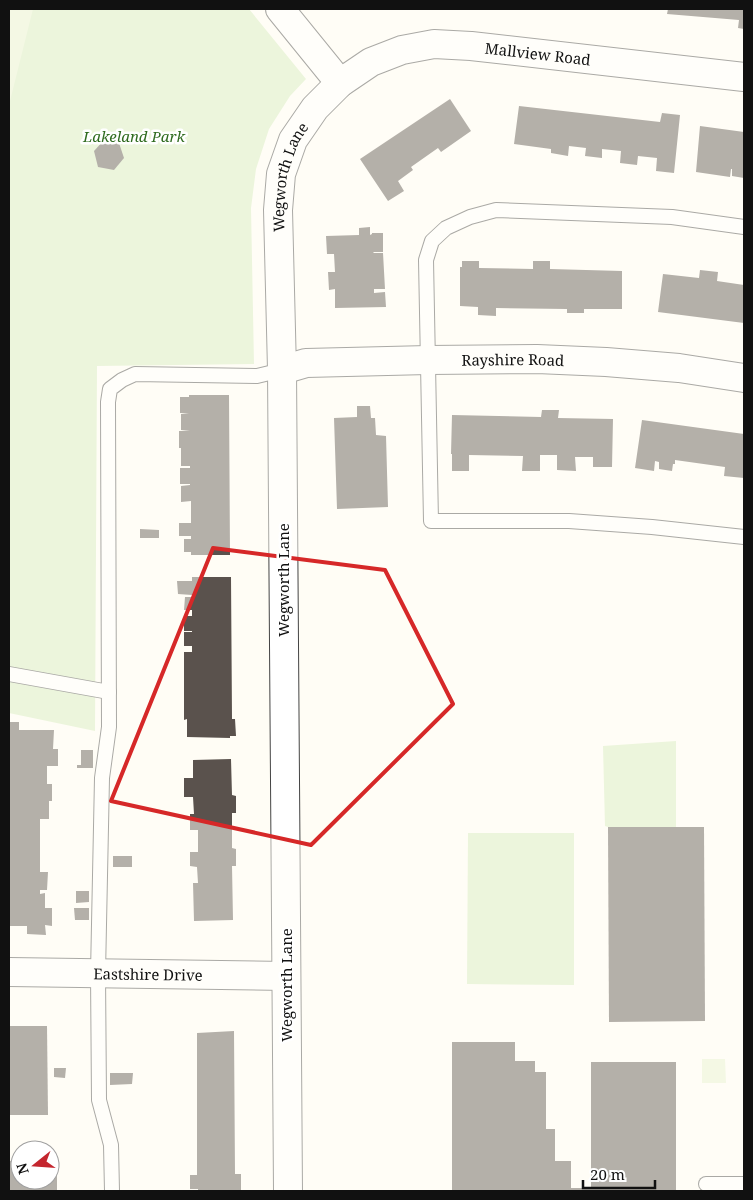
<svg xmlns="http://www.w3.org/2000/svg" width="753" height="1200" viewBox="0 0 753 1200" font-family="'Noto Serif',serif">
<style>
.green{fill:#d5ebbd}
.pitch{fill:#e6f2cf}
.building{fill:#5a524d}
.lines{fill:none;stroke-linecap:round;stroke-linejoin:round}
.lane-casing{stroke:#444;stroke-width:16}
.street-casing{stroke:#444;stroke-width:30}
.lane{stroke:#fff;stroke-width:14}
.street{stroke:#fff;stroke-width:28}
.marked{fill:none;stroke:#d62828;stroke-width:4;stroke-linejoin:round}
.labels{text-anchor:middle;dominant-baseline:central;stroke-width:5;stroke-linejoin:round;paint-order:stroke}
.street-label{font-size:15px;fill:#111;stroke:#fff}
.park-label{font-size:15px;font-style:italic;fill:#2f6b1f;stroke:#fff}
</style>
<rect width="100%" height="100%" fill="#fffdf5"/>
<g class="green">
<polygon points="9,9 249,9 306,79 290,96 269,129 256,169 251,208 254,364 97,366 95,731 9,713"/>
<polygon points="676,741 676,827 608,827 605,826 603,746"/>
<polygon points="468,833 574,833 574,985 467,984"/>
</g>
<g class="pitch">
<polygon points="9,9 33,9 9,105"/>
<polygon points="702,1059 725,1059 726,1083 702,1083"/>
</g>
<g class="building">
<polygon points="668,9 744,9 744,29 738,28 739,20 667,14"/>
<polygon points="450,99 471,131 441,152 438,148 411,167 413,170 398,181 404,191 388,201 360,159"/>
<polygon points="519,106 660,122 662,113 680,115 674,173 656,171 657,158 638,156 637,165 620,163 621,151 602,149 602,158 585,156 586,148 569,146 568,156 551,153 551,149 514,144"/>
<polygon points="700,126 744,132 744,178 732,176 732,169 731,169 730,177 696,172"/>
<polygon points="104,140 119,143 124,158 114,170 98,167 94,151"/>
<polygon points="370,227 370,235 372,234 372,233 383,233 383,252 374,252 373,253 383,253 385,289 374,289 374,293 385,292 386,307 335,308 335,289 329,290 328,272 335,272 334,254 327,254 326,236 359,235 359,228"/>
<polygon points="462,261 479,261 479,268 533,269 533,261 550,261 550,269 622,271 622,309 584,309 584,313 567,313 567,309 496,308 496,316 478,315 478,307 460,306 460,267 462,267"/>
<polygon points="700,270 718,272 717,281 744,285 744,323 658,312 663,274 699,278"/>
<polygon points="189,395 229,395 230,555 191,555 191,552 184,552 184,539 191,539 191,536 179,536 179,523 191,523 191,501 181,502 181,486 190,485 190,484 180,484 180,468 190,468 190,466 181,466 181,448 179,448 179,431 190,431 181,430 181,414 189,413 180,413 180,397 189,397"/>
<polygon points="357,406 370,406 371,418 375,418 376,435 386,436 388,507 337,509 334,418 357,417"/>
<polygon points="542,410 559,410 558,418 613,419 612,467 593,467 593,457 575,457 576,471 557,470 557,455 540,455 540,471 522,471 523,456 469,455 469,471 452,471 452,454 451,454 452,415 541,417"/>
<polygon points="642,420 744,434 744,478 724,476 725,467 675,460 675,464 673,464 672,471 659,469 659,462 655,461 654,471 635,468"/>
<polygon points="140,529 159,530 159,538 140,538"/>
<polygon points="192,577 231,577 232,719 235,719 236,736 230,736 230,738 187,737 187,719 184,720 184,652 192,652 192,646 184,646 184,632 192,632 192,631 184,631 184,616 192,616 192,610 184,610 185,597 192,597 192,595 178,594 177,581 192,581"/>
<polygon points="9,722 19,722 19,730 54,730 53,749 58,749 58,766 47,766 47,784 52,784 52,801 49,801 49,819 40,819 40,872 48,872 47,890 40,890 40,894 45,893 45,908 52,908 52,926 45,925 46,935 27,934 27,926 9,926"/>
<polygon points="81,750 93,750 93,768 77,768 77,765 81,765"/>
<polygon points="231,759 232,795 236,796 236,813 232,813 232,848 236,849 236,866 232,866 233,920 194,921 193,883 198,883 197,867 190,866 190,852 198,852 198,830 190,830 190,814 194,814 193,797 184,797 184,778 193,778 193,760"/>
<polygon points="608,827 704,827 705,1021 609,1022"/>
<rect x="113" y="856" width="19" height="11"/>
<polygon points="76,891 89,891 89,902 76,903"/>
<polygon points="74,908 89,908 89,920 75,920"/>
<polygon points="9,1026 47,1026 48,1115 9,1115"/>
<polygon points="234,1031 235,1174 241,1174 241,1191 198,1191 198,1189 190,1189 190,1175 197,1175 197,1033"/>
<polygon points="452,1042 515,1042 515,1061 535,1061 535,1072 546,1072 546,1129 555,1129 555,1161 571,1161 571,1188 591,1188 591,1062 676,1062 676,1191 452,1191"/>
<polygon points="54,1068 66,1068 65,1078 54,1077"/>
<polygon points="110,1073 133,1073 132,1084 110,1085"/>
<polygon points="20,1160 20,1180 50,1180 50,1160 57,1160 57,1190 9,1190 9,1161"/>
</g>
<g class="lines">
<g class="lane-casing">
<g id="lane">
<polyline points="744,227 672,217 496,210 470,217 446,228 432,241 426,260 431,521 569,521 652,527 744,537"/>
<polyline points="9,674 109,692"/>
<polyline points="706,1184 744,1184"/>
<polyline points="112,1191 111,1145 99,1100 98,973 102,778 109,727 108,402 110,389 122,380 135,374 257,376 282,370"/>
</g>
</g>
<g class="street-casing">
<g id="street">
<polyline points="280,9 340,83"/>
<path id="s1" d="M282,370L306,363L428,360L537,359L606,362L679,368L744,378"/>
<path id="s2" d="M9,972L286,976"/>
<path id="s3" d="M288,1191L282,370L278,210L281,174L293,140L315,108L340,83L371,62L402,50L434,44L471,46L744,77"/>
</g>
</g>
<use href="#lane" class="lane"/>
<use href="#street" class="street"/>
</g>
<path d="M0 0H753V1200H0ZM213,548L385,570L453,704L311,845L111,801Z" fill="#fffdf5" fill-opacity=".55" fill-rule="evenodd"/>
<path class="marked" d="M213,548L385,570L453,704L311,845L111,801Z"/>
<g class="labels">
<g class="street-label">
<text stroke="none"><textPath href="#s3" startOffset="1335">Mallview Road</textPath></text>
<text stroke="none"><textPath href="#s3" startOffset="1016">Wegworth Lane</textPath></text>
<text stroke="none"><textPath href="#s1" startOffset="232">Rayshire Road</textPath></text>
<text transform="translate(283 580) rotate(-90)">Wegworth Lane</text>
<text stroke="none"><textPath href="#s2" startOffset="139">Eastshire Drive</textPath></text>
<text transform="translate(286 985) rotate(-90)">Wegworth Lane</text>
</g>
<g class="park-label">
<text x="134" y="136">Lakeland Park</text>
</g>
</g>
<rect width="753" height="1200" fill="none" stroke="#111111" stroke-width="20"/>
<g transform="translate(35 1165) rotate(253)"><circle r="24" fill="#ffffff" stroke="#a0a0a0"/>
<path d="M0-4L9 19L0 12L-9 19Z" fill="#c4262e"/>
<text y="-8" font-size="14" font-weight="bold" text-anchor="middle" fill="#111111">N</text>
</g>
<path d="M583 1180v8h72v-8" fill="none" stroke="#111111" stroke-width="2.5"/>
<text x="590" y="1180" font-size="15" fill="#111111" stroke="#ffffff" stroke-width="4" paint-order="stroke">20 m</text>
</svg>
